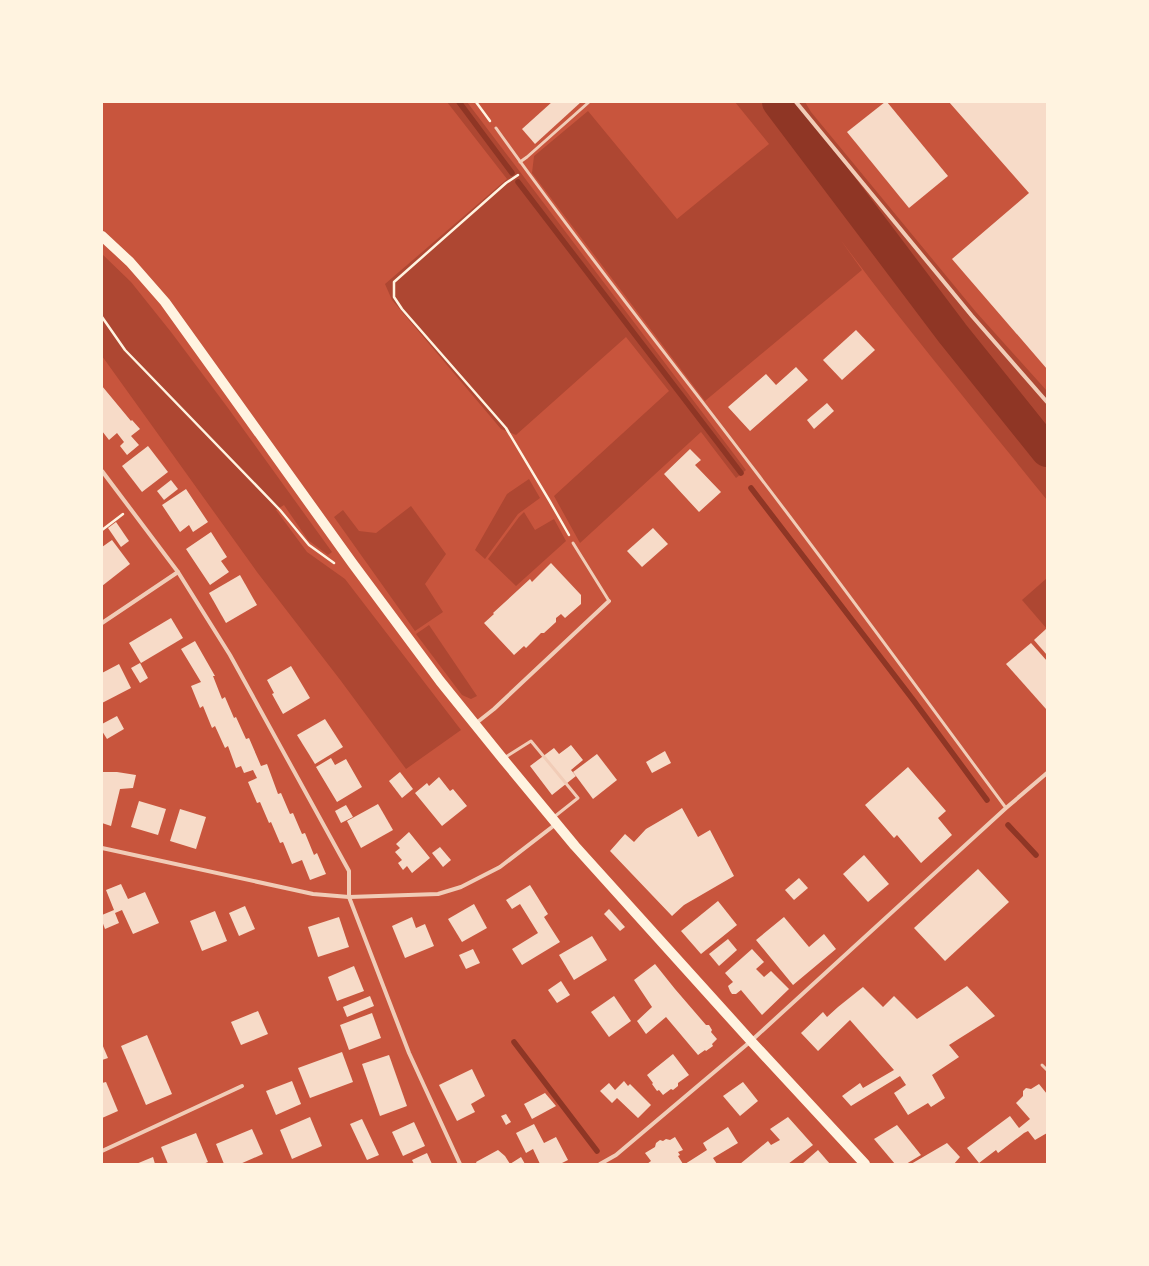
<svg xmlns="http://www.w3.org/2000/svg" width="1149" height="1266" viewBox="0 0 1149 1266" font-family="'Exo 2',sans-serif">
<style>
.green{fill:#ae4732}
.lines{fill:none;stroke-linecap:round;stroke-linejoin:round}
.stream{stroke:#8f3625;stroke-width:5.5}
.river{stroke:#8f3625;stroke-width:32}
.building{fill:#f7dbc8}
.path{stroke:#fff3e0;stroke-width:2.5}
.service{stroke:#f1ccb7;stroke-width:3}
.minor{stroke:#f1ccb7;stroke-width:4}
.primary{stroke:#fff3e0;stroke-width:10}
</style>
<rect width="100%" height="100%" fill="#c8553d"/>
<g class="green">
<polygon points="447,102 467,102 746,470 736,478 701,432 580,543 554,496 669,391 626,337 516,435 501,429 392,300 385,284 507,179"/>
<path d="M735,102H805L811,112L976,312L1047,391V500C977,413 906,328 840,239L862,270L705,401L532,173L534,156L588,111L677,219L769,144Z"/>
<polygon points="102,254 131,282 171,332 228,408 332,552 328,555 308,540 284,505 276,510 307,552 345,579 461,730 406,769 341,681 257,572 102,356"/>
<polygon points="529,479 540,498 518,514 485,559 475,550 507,494"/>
<polygon points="411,506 446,554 425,584 443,612 415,631 334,517 343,510 359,531 376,533"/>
<polygon points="524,512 535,530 554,519 566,541 516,586 488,559 519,517"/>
<polygon points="1047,578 1047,629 1022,600"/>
<polygon points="429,625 477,696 471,699 462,695 416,634"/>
</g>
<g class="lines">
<g class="stream">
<polyline points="459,102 512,173"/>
<polyline points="518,182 741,473"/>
<polyline points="751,488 914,701 987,800"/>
<polyline points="1008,825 1036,855"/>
<polyline points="514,1042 597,1151"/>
</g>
<polyline class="river" points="778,102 953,334 1047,451"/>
</g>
<g class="building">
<polygon points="552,102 581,102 535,144 522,129"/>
<polygon points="885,102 887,102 948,176 909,208 847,132"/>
<polygon points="949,102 1047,102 1047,369 952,259 1029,193"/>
<polygon points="856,330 875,350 842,380 823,360"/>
<polygon points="796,367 808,380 750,431 728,407 766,374 776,385"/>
<polygon points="102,386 131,421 132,420 140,429 131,436 139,445 127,455 120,446 124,442 117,433 109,440 102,431"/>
<polygon points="827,403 834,411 814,429 807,420"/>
<polygon points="148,446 168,472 142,492 122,466"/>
<polygon points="690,449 701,460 695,465 721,492 699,512 664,474"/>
<polygon points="171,480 178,489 164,500 157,491"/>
<polygon points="186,489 208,522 193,532 189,525 180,532 162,505"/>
<polygon points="116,522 129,541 121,547 108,528"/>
<polygon points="653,528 668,544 642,567 627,551"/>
<polygon points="211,532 227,557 221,561 229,572 210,585 186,549"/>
<polygon points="112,540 130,564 102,586 102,547"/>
<polygon points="551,563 581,595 581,604 565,618 561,614 556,618 556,622 544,633 541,633 526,648 524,646 514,655 484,623 494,614 493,613 530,579 532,582"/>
<polygon points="240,575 257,605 226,623 209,593"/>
<polygon points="171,618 183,638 141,663 129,643"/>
<polygon points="1046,629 1047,631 1047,655 1034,640"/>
<polygon points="195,641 215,676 213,676 222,699 225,697 234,718 236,717 246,739 249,738 261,766 267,764 278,794 281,793 290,814 293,813 302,834 305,833 314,855 317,853 326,874 310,880 302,860 292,864 283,842 280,843 271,822 269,823 260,802 257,803 248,782 257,778 253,770 244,773 241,766 236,768 228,746 225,748 215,726 212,728 203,706 200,708 191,686 201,682 181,649"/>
<polygon points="1031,643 1047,661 1046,709 1006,664"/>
<polygon points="140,663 148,678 140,683 131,668"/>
<polygon points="119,664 131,688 102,703 102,673"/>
<polygon points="291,666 310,698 283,714 272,694 274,693 267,680"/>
<polygon points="117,716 124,729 107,739 102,731 102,724"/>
<polygon points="325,719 343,747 315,764 297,735"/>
<polygon points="571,745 583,760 571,770 576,776 552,795 530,766 554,748 559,754"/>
<polygon points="665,751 671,763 652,773 646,762"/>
<polygon points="597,754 617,780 593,799 573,772"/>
<polygon points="331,758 335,765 346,759 362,787 337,802 316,767"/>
<polygon points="908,767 946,811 938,818 952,835 921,863 897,835 894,838 865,805"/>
<polygon points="102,772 117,772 136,775 133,788 120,789 111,826 102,823"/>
<polygon points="400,772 413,789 402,798 389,781"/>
<polygon points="439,777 450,791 453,789 467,806 442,826 415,793 427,783 429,786"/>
<polygon points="139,801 166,809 158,835 131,827"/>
<polygon points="378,804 393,830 361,848 347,821"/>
<polygon points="346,805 353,817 341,823 335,811"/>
<polygon points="682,808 698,837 710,830 734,876 684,905 672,916 610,851 625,834 634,842 646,829"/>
<polygon points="180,809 206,817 196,849 170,841"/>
<polygon points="409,832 430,858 412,873 407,866 403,870 398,863 402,860 395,852 400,848 396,844"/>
<polygon points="440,847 451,860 443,867 432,853"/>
<polygon points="864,855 889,884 868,902 843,874"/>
<polygon points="978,869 1009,902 945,961 914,928"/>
<polygon points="799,878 808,888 794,900 785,890"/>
<polygon points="121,884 128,899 145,892 159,923 133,934 122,910 115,913 119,923 105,929 102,921 102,915 114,910 106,890"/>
<polygon points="530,885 548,914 544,917 560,942 522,965 512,949 538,933 520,904 512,909 506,900"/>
<polygon points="718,901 737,925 701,954 681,931"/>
<polygon points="474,904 487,928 462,942 448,919"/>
<polygon points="245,906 255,929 239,936 229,913"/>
<polygon points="609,909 625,927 620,931 604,914"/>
<polygon points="215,911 227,941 202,951 190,921"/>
<polygon points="339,917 349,947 318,957 308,927"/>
<polygon points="412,917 416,928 425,924 434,946 405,958 392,926"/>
<polygon points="784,917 809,947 824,934 836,949 793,985 756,940"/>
<polygon points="592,936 607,960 574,980 559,955"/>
<polygon points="728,939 737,950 719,966 709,954"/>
<polygon points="473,949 480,963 466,969 459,955"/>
<polygon points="752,949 764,962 756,969 764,977 771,971 789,989 762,1015 741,990 736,994 732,994 730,991 728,986 733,982 725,973"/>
<polygon points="655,964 675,989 706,1025 709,1025 712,1030 711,1032 717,1039 712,1044 713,1046 706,1051 705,1050 698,1055 666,1017 646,1034 637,1021 652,1007 634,980"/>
<polygon points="354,966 364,991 337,1001 328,977"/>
<polygon points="561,981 570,995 557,1003 548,990"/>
<polygon points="967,986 995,1016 949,1045 959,1057 932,1075 945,1098 931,1107 928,1103 908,1115 894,1093 906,1085 900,1076 851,1106 842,1096 860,1083 863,1088 894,1070 850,1020 818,1051 801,1033 823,1012 827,1017 838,1007 863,987 883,1007 894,996 917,1019"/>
<polygon points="370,996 374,1006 347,1017 343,1007"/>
<polygon points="614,996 631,1021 609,1037 591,1012"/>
<polygon points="258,1011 268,1034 241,1045 231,1022"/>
<polygon points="372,1013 381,1038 349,1050 340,1025"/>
<polygon points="147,1035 172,1094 146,1105 121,1046"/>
<polygon points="102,1044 108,1058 102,1060"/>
<polygon points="342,1052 353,1082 310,1098 298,1068"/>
<polygon points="673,1054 689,1075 678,1083 678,1086 673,1090 671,1089 663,1095 659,1090 657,1091 652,1084 653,1083 647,1075"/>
<polygon points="389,1055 407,1106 380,1116 362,1064"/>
<polygon points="472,1069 485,1096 471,1104 475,1112 457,1121 439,1085"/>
<polygon points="292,1081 301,1104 276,1115 266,1091"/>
<polygon points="624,1081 628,1086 630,1084 651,1105 638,1118 617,1098 612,1103 600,1091 609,1083 615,1090"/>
<polygon points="106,1082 118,1111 102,1118 102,1083"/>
<polygon points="743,1082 758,1101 740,1116 723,1096"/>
<polygon points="1039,1084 1047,1094 1047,1133 1035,1140 1028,1131 1024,1133 998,1153 996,1150 979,1163 967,1148 1010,1116 1019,1128 1030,1119 1016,1103 1023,1096 1023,1091 1026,1088 1031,1089"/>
<polygon points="545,1093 556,1106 532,1119 524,1104"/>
<polygon points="506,1114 511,1122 506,1125 501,1116"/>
<polygon points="310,1117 322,1146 292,1159 280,1130"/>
<polygon points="788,1117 813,1145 788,1164 740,1164 768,1141 771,1145 780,1140 770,1129"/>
<polygon points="362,1119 379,1155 367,1160 350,1124"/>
<polygon points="414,1122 425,1146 403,1156 392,1132"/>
<polygon points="534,1124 544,1143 556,1137 568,1160 560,1164 540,1164 533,1149 526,1153 516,1133"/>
<polygon points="897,1125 921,1155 906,1164 895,1164 874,1139"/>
<polygon points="728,1127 738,1143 713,1158 717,1164 685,1164 707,1150 703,1143"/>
<polygon points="252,1129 263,1154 240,1164 224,1164 216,1144"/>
<polygon points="196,1133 208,1162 203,1164 168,1164 161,1147"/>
<polygon points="675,1137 683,1150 678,1152 680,1155 678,1156 683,1164 647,1164 651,1161 645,1153 655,1147 656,1143 660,1140 663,1141 666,1139 670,1140"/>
<polygon points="947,1143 960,1157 954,1164 911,1164"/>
<polygon points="498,1150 505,1156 510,1164 521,1157 525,1164 477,1164 476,1162"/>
<polygon points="818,1150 830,1164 802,1164"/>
<polygon points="427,1153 432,1164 414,1164 412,1160"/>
<polygon points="153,1157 155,1164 136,1164"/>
</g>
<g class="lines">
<g class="path">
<polyline points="476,102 490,121"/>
<polyline points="518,175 506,183 394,282 394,297 402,309 506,428 549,500 569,535"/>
<polyline points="102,317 125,350 280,510 309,545 334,563"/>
<polyline points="102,530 123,514"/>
</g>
<g class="service">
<path d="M496,128C579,245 669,357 756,472C841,583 923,696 1006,808"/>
<polyline points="520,162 527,157 589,102"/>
<polyline points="573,543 609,601"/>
<polyline points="504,758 531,741 578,798 554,817"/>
<polyline points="1042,1065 1047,1070"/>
</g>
<g class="minor">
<polyline points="796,102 972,316 1047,402"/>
<polyline points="102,471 178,572 230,655 349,871 349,897 409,1053 460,1164"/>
<polyline points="102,623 178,572"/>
<polyline points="475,724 494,709 609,601"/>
<polyline points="102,848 313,894 349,897 438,894 461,887 500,867 556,824"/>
<polyline points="102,1151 242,1086"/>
<polyline points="600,1164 616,1155 751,1041 1006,808 1047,773"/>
</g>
<polyline class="primary" points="102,236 130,262 165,302 353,564 440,681 503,759 575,846 751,1041 865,1164"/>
</g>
<rect width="1149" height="1266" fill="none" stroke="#fff3e0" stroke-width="206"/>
</svg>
